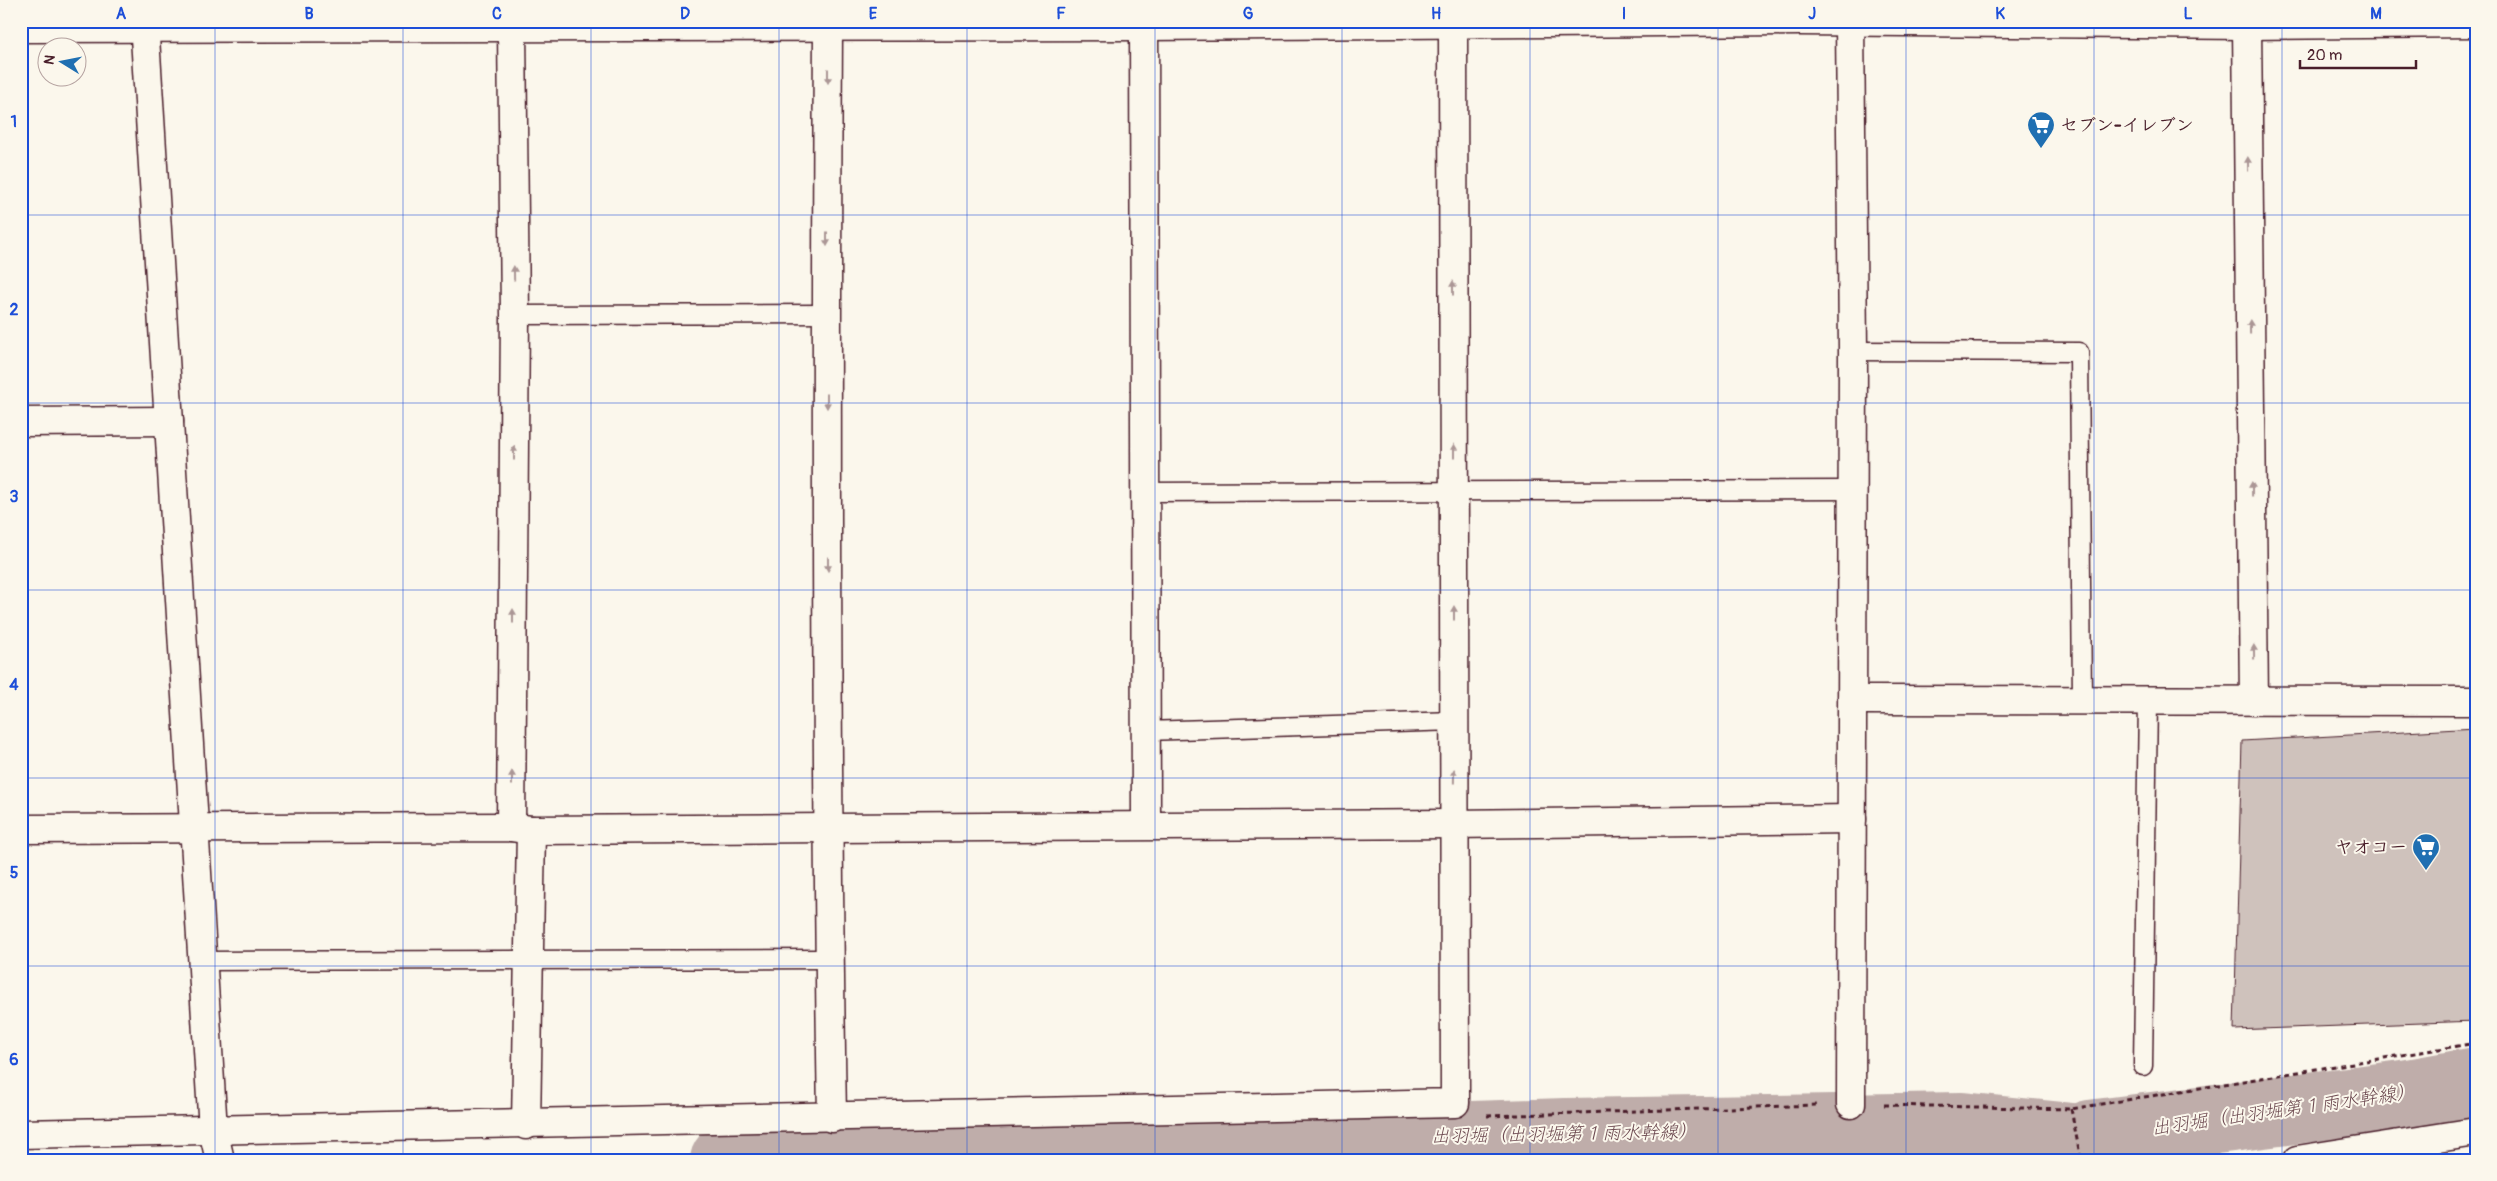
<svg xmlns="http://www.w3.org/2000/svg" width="2497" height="1181" viewBox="0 0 2497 1181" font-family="Pangolin,'Klee One',sans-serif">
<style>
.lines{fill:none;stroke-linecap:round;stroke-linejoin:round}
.stream{stroke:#907477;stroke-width:11}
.river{stroke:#bfadaa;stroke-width:70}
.building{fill:#cfc2bc;stroke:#4a1f2b}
.lane-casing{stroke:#4a1f2b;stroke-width:21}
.street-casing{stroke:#4a1f2b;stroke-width:31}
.secondary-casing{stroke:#4a1f2b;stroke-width:31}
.path{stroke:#4a1f2b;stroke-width:3;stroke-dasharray:5 4;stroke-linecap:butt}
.lane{stroke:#fbf7ec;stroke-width:18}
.street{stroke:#fbf7ec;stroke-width:28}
.secondary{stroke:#fbf7ec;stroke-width:28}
.oneway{fill:#ab9695}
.grid{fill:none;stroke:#1d4ed8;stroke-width:1;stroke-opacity:0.55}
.labels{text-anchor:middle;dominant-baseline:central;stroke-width:4;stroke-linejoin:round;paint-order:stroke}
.poi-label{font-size:18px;font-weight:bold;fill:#4a1f2b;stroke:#fbf7ec;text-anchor:start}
.water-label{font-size:19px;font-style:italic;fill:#6d4a51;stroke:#fbf7ec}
.neatline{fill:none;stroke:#1d4ed8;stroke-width:2}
.grid-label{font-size:16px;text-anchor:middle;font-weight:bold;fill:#1d4ed8}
</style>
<rect width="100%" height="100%" fill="#fbf7ec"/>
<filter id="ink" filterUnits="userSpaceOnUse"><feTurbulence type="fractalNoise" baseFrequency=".02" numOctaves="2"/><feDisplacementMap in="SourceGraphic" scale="10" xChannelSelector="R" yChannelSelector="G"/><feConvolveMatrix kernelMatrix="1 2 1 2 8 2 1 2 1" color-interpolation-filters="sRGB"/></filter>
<g filter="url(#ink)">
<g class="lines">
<polyline class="stream" points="2050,1160 2072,1138"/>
<g class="river">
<polyline points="2090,1135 2404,1095 2476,1082"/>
<polyline points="725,1160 1566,1133 1962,1127 2072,1138"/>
</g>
</g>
<polygon class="building" points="2476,728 2476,1021 2234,1030 2242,741"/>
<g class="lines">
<g class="lane-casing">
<g id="lane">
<polyline points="515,315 827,314"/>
<polyline points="1853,351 2079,352 2082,699"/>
<polyline points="1145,492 1853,490"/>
<polyline points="1146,731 1455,721"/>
<polyline points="203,961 829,959"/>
<polyline points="2143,1066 2148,700"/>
</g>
</g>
<g class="street-casing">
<g id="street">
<polyline points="2247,25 2254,701"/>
<path d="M828,27C826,391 826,755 832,1118"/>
<polyline points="21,28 1145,26 1799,21 2247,25 2476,23"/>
<polyline points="511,827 515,315 512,28"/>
<polyline points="526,1125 531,830"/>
<polyline points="21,1134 1455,1103 1453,24"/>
<polyline points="2297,1160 2476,1132"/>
</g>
</g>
<g class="secondary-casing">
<g id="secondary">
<polyline points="144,21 213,1130 220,1160"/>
<polyline points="1144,21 1146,825"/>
<polyline points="1850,21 1853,351 1851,1104"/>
<polyline points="21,422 169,421"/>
<polyline points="1854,700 2476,701"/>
<polyline points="21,829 511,827 531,830 1453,824 1852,819"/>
</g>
</g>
<g class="path">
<polyline points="1884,1105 2071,1109 2476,1043"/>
<polyline points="2071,1109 2081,1160"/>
<polyline points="1487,1116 1818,1105"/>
</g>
<use href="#lane" class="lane"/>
<use href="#street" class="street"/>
<use href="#secondary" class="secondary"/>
</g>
<defs><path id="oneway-solid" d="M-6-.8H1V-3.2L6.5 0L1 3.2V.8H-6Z" transform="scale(1.25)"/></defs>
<g class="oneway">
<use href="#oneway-solid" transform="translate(828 76) rotate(90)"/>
<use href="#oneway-solid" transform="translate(2248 164) rotate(-91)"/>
<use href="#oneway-solid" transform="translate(827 239) rotate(90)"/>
<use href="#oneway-solid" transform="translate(514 273) rotate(-91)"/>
<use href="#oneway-solid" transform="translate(1453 288) rotate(-90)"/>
<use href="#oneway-solid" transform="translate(2250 327) rotate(-91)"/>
<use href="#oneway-solid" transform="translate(827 401) rotate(90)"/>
<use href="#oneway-solid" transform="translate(1454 451) rotate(-90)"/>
<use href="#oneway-solid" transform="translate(514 453) rotate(-90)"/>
<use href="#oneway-solid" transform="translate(2252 489) rotate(-91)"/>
<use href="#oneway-solid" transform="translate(828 564) rotate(90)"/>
<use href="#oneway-solid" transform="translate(1454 613) rotate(-90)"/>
<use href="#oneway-solid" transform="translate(513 616) rotate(-90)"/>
<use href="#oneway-solid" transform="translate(2254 652) rotate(-91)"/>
<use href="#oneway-solid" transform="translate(1454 776) rotate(-89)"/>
<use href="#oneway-solid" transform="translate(512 778) rotate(-90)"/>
</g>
</g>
<path class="grid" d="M215,21V1160M403,21V1160M591,21V1160M779,21V1160M967,21V1160M1155,21V1160M1342,21V1160M1530,21V1160M1718,21V1160M1906,21V1160M2094,21V1160M2282,21V1160M21,215H2476M21,403H2476M21,590H2476M21,778H2476M21,966H2476"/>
<defs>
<g id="supermarket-pin" transform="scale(1.4375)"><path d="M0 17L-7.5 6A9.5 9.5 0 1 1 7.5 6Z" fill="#1f6fb2" stroke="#fbf7ec"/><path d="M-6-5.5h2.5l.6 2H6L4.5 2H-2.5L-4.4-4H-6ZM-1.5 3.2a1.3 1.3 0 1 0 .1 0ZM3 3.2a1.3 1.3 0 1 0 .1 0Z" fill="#fff"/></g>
</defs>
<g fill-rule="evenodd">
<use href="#supermarket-pin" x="2041" y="125"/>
<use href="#supermarket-pin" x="2426" y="847"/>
</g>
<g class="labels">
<g class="poi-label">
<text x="2060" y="125">セブン-イレブン</text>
<text x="2407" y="847" text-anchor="end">ヤオコー</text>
</g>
<g class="water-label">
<text transform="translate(2283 1110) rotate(-8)">出羽堀（出羽堀第１雨水幹線）</text>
<text transform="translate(1564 1134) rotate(-1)">出羽堀（出羽堀第１雨水幹線）</text>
</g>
</g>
<rect width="2497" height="1181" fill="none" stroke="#fbf7ec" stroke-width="55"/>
<g transform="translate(62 62) rotate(280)"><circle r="24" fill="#fbf7ec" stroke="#b4a19f"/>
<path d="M0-4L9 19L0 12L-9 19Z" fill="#1f6fb2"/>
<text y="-8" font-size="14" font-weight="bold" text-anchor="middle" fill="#4a1f2b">N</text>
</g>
<path d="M2300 60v8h116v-8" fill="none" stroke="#4a1f2b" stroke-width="2.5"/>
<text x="2307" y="60" font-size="15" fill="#4a1f2b" stroke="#fbf7ec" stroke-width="4" paint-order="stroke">20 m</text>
<rect x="28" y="28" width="2442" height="1126" class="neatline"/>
<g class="grid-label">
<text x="121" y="19">A</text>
<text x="309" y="19">B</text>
<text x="497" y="19">C</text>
<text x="685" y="19">D</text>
<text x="873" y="19">E</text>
<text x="1061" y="19">F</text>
<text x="1248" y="19">G</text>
<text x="1436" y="19">H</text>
<text x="1624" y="19">I</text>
<text x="1812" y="19">J</text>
<text x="2000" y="19">K</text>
<text x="2188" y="19">L</text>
<text x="2376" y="19">M</text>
<text x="14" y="127">1</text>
<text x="14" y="315">2</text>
<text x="14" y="502">3</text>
<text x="14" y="690">4</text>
<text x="14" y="878">5</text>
<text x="14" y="1065">6</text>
</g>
</svg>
